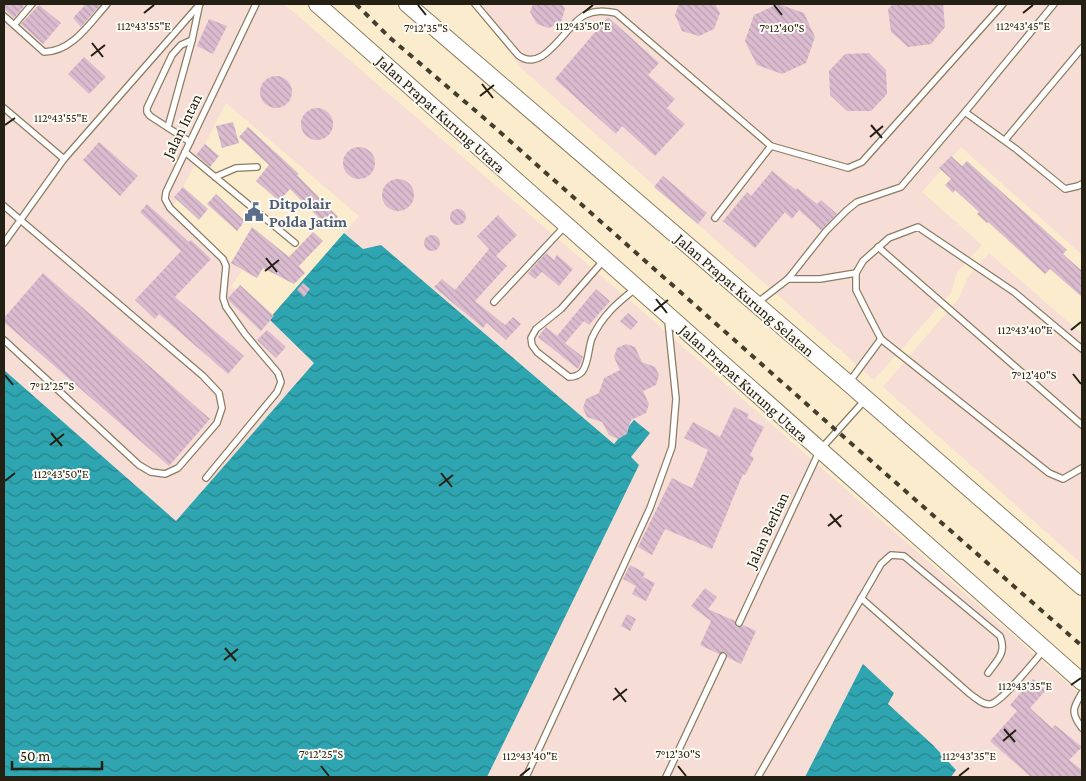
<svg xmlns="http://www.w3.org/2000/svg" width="1086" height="781" viewBox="0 0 1086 781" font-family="'Crimson Pro',serif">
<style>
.industrial{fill:#f6ddd5}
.water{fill:url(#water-waves)}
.building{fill:url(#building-back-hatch)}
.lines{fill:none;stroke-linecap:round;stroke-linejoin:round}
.lane-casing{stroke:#8b7d61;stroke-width:8}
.secondary-casing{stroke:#8b7d61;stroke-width:18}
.lane{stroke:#fff;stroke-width:5.5}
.secondary{stroke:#fff;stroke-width:16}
.rail{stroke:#433d2e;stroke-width:4;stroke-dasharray:6 6;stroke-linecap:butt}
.ticks{fill:none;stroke:#252014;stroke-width:2}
.labels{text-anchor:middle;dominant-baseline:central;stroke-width:4;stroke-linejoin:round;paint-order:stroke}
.street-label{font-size:16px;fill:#252014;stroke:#fdfaf4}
.service-label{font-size:16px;font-weight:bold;fill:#4e5e75;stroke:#fdfaf4;text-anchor:start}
.ticks-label{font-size:12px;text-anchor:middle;fill:#252014;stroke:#fdfaf4;stroke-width:4;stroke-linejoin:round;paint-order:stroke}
</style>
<defs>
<pattern id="water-waves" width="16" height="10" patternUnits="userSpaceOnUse" patternTransform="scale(1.25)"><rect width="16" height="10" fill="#2ea5b0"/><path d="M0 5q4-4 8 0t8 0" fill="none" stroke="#27868e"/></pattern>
<pattern id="building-back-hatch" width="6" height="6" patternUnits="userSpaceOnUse" patternTransform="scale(1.25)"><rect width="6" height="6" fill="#dabbcf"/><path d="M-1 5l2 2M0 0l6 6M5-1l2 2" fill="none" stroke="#bba0b1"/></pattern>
</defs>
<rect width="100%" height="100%" fill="#fbeccd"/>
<g class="industrial">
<polygon points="4,4 284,4 649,317 1082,696 1082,777 951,777 956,770 933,745 888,704 863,665 805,777 487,777 638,464 381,245 363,249 344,233 359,216 226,103 172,209 242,271 231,286 269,319 315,363 176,521 4,370"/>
<polygon points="475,4 1082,4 1082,255 961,147 922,192 982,245 957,272 951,293 874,380 521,68"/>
<polygon points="989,253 1082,334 1082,564 883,387 959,298 968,277"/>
</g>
<g class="water">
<polygon points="344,233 363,249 381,245 614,444 634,420 650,433 631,457 639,465 487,777 4,777 4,370 176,521 314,363 269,319"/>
<polygon points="863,664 894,693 888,704 933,745 956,770 951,777 805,777"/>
</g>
<g class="building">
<polygon points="4,4 21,4 24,6 14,18 4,9"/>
<polygon points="86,4 101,4 81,27 73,18"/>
<polygon points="533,4 562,4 565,9 561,22 549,28 537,24 530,12"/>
<polygon points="679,4 715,4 720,13 714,29 699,36 682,31 675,15"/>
<polygon points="778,4 804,13 815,37 806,63 782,74 757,65 745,41 754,15"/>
<polygon points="893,4 943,4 945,27 931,44 908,47 891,32 888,9"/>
<polygon points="39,5 61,23 43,44 21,24"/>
<polygon points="608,17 659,63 648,75 675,99 667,108 685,124 655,156 622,126 616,134 555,79"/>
<polygon points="209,19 227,26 213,54 197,46"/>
<polygon points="869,53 886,70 887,94 871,111 847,111 830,95 829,71 845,54"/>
<polygon points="84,57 106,77 89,94 68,74"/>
<circle cx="276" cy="92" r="16"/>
<circle cx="317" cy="124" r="16"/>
<polygon points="233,122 239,143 222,148 216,126"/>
<polygon points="248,127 299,174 297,175 338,217 328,227 290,189 279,201 256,181 269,165 239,137"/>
<polygon points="99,142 138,176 120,196 83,160"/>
<polygon points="205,144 219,156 210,167 196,155"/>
<circle cx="359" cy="163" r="16"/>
<polygon points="951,156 962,166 967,161 1067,250 1063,254 1082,271 1082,297 1050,269 1045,274 988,222 987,223 977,214 979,212 955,190 953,193 945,185 951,179 939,168"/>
<polygon points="772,171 796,190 797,188 817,204 821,200 837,214 821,230 799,210 792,219 785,212 755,248 723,221 747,192 751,196"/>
<polygon points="663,176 707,213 698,224 654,187"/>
<circle cx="398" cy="195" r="16"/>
<polygon points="183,187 208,209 199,220 174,197"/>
<polygon points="216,194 245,221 237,231 207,204"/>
<polygon points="147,204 189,242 191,240 211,259 175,297 244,356 228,374 159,314 155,319 135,300 181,251 140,212"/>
<circle cx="458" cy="217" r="8"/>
<polygon points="498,215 517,235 496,256 507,266 475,301 505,325 513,317 521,324 506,340 487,323 483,328 434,287 442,279 455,290 489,249 477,236"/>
<polygon points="252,227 289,257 313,232 323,241 299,266 305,273 294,284 263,268 257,278 231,263"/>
<circle cx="432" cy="243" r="8"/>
<polygon points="546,253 554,260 557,255 573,269 559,286 542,272 535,279 528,273"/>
<polygon points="43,273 210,419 169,466 4,322 4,318"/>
<polygon points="303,283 310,289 304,297 297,290"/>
<polygon points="240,285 274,316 261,331 229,301 228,298"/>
<polygon points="596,289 610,301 589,325 584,321 565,343 583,357 578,369 538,337 546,327 557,336"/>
<polygon points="628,313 638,322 631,330 620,321"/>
<polygon points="267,330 286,347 276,358 257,340"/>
<polygon points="626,344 635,347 642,362 655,367 659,375 656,385 643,391 649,404 646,413 631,420 627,434 618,439 609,435 602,422 587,417 583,408 586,399 599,393 604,378 620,370 614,357 617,348"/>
<polygon points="734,407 749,414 747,418 764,427 750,455 754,458 745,475 743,474 712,549 665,529 652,555 638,547 672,478 692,488 708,450 684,438 693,422 720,437"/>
<polygon points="630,565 645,573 643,577 655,583 646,601 632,594 636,586 623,579"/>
<polygon points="705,588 717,597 708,609 735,621 735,625 737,627 741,627 743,625 756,631 741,664 727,657 727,654 725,652 719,654 700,645 711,621 691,606"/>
<polygon points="627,614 636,619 630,631 621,626"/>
<polygon points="1033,679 1046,690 1030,708 1052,728 1055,725 1082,747 1069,760 1082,770 1082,777 1031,777 990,741 1017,711 1010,705"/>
</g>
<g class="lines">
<g class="lane-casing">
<g id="lane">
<path d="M475,4L518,55C544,75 565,25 585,15C595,10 605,11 616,13L771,146L715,218"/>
<path d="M4,16L44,52C72,52 90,23 107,4"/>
<polyline points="14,25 32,4"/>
<polyline points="4,108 64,159"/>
<polyline points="965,112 1054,4"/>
<polyline points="168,127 192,40 199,7"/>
<polyline points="1005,140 1082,48"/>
<polyline points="190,142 150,116 147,112 147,108 172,55 181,45 192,40"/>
<polyline points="771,146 848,168 862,162 1003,4"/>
<polyline points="185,152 295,243"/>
<polyline points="215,177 236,168 257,167"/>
<polyline points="4,206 203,376 219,393 222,408 217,423 178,468 165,474 151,472 139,465 4,340"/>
<polyline points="4,243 64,159 200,4"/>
<polyline points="878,247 1082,425"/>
<path d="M604,260L561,309L536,329L531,338L532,345L537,352L569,377C574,377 578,376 582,372C589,363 588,348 592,338C602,316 617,303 635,289"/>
<polyline points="788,279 820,279 856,273"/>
<polyline points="494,302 565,226"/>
<polyline points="757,303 788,279 826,231 847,210 857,202 901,187 965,112 1016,149 1065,189 1078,186 1082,184"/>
<polyline points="1082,349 1014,292 918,227 889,238 863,261 856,273 856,290 867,312 881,339 1049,473 1063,479 1082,468"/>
<polyline points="850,381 881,339"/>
<polyline points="206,478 277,392 281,382 278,373 245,334 226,307 223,298 226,266 223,259 170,208 165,199 166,192 256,4"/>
<path d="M861,598L970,694C976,698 984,706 991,704C1003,701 1034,661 1044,650"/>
<polyline points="739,623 820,450 865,400"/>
<path d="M1082,693C1073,708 1070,712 1082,728"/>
<polyline points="526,777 650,508 672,447 676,399 668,321"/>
<polyline points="666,777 723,656"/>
<path d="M758,777L881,564L891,555L904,556L1000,636C1007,653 997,660 988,673"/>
</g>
</g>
<g class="secondary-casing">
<g id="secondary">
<polyline points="317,4 1082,682"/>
<polyline points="407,4 848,383 1082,587"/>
</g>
</g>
<use href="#lane" class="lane"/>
<use href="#secondary" class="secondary"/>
<polyline class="rail" points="356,4 389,37 484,118 837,431 1082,646"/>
</g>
<path class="ticks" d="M418,5L426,15M774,5L782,15M144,13L154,5M583,13L593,5M1023,13L1033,5M92,43L103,57M91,56L105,45M482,84L493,98M480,96L494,85M5,125L15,118M871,125L882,138M870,137L883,126M266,258L277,272M265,271L279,260M656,299L667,313M654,311L668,300M1071,330L1081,322M1073,374L1081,384M5,375L13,385M51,433L62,446M50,445L64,434M441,473L452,487M5,481L15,473M439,486L453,475M830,514L841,527M828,526L842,515M225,648L236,661M224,660L238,649M1071,685L1081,678M615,688L626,702M613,700L627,689M1004,729L1015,742M1003,741L1016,730M321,766L329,776M678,766L686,776M520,776L530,768M959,776L969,768"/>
<defs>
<g id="civic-bare" transform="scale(1.5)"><path d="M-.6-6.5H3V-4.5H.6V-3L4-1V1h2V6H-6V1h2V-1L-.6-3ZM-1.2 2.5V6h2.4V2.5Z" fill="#5c6f8a" stroke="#fdfaf4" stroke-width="2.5" paint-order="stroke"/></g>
</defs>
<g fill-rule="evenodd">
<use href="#civic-bare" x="254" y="212"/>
</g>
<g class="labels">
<g class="street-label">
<text transform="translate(441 114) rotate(42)">Jalan Prapat Kurung Utara</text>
<text transform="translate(182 126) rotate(-64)">Jalan Intan</text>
<text transform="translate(745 295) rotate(41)">Jalan Prapat Kurung Selatan</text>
<text transform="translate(744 383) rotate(42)">Jalan Prapat Kurung Utara</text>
<text transform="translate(767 530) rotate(-65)">Jalan Berlian</text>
</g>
<g class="service-label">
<text x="269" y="203">Ditpolair<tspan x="269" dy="18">Polda Jatim</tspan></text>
</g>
</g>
<g class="ticks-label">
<text x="144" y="30">112°43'55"E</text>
<text x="583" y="30">112°43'50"E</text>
<text x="1023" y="30">112°43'45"E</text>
<text x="426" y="32">7°12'35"S</text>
<text x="782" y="32">7°12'40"S</text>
<text x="61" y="122">112°43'55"E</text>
<text x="1025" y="334">112°43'40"E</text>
<text x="1034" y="379">7°12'40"S</text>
<text x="52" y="390">7°12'25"S</text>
<text x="61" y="478">112°43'50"E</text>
<text x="1025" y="690">112°43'35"E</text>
<text x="321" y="758">7°12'25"S</text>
<text x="678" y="758">7°12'30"S</text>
<text x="530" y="760">112°43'40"E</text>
<text x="969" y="760">112°43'35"E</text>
</g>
<rect width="1086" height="781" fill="none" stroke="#252014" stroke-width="10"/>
<path d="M12 761v8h90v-8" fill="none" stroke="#252014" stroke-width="2.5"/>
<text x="20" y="761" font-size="15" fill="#252014" stroke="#fdfaf4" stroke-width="4" paint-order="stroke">50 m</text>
</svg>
